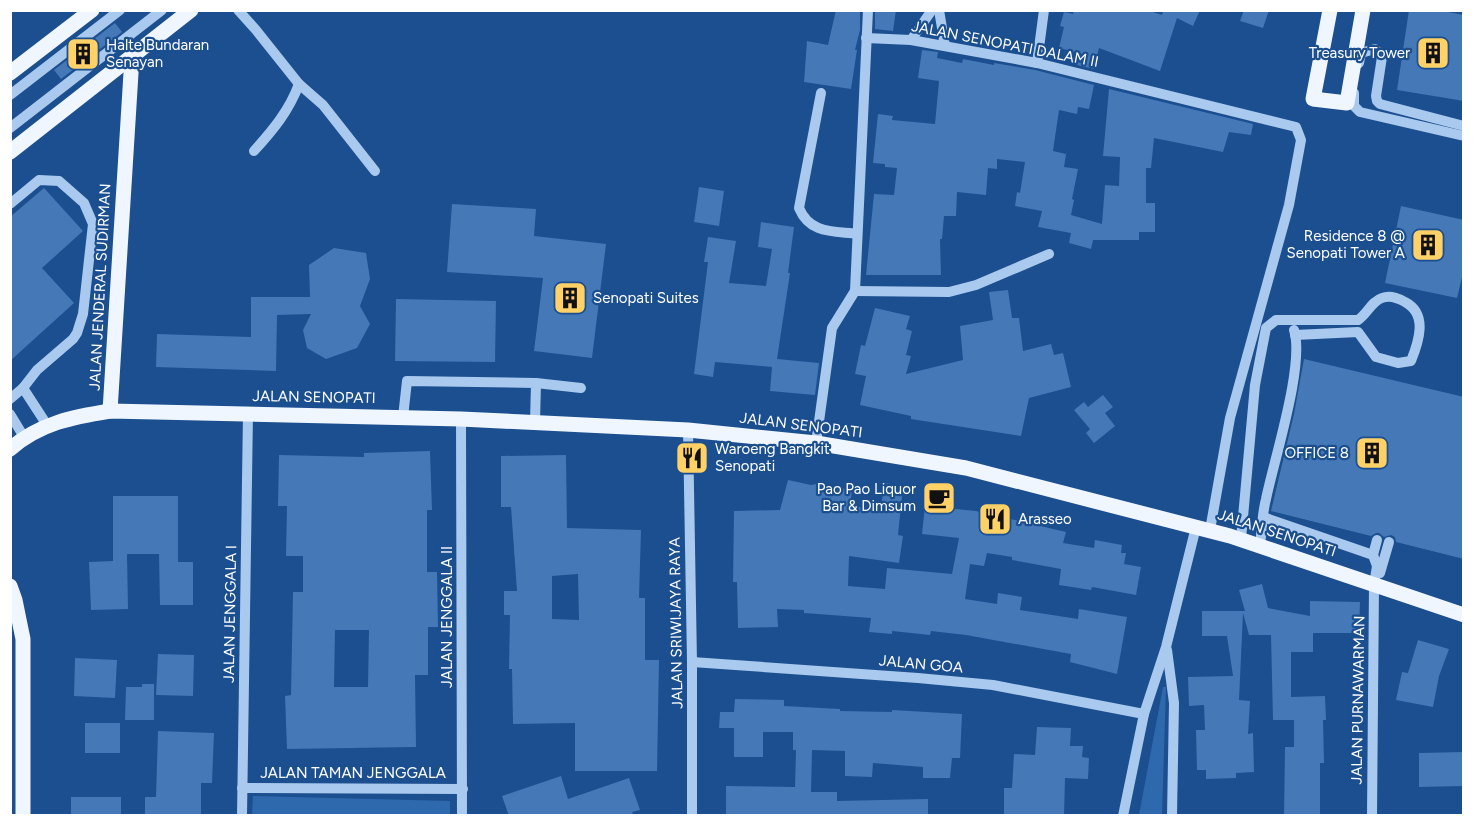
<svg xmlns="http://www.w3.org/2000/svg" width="1474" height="826" viewBox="0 0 1474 826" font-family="Figtree,sans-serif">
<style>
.green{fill:#2e69ad}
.building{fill:#4478b7;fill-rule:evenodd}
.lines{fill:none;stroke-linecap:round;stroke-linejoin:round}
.minor{stroke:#a9c9ee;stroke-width:10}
.major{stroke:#f0f6ff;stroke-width:15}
.labels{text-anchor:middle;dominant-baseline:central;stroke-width:4.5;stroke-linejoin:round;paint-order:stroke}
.street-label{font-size:15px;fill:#fff;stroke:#1b4f8f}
.poi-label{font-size:15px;fill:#fff;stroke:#1b4f8f;text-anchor:start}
</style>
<rect width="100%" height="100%" fill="#1b4f8f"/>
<g class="green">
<polygon points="1163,687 1166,687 1162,815 1139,815"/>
<polygon points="253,796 450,801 450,815 252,815"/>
</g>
<g class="building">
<polygon points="836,10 860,10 860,30 855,50 857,50 851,89 804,82 807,41 828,45"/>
<polygon points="875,10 896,10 893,31 875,29"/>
<polygon points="1074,10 1147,10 1162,15 1163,12 1160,10 1200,10 1193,26 1177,18 1160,71 1099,48 1094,69 1073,64 1076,52 1059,48 1064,27 1060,26 1064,12 1073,14"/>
<polygon points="1244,10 1269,10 1263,28 1240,21"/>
<polygon points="1409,10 1437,10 1464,15 1464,101 1397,90"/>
<polygon points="115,23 122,32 61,79 54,70"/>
<polygon points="922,50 938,52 937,58 962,63 963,59 994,65 994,63 1035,70 1094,85 1089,109 1078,107 1077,114 1059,110 1053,151 1066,154 1064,167 1078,169 1072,199 1074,200 1071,215 1102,224 1105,185 1119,186 1120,157 1103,156 1109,89 1253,124 1251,135 1229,132 1223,152 1154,138 1151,168 1146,168 1146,203 1155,203 1155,232 1139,232 1139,240 1093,240 1091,249 1069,243 1071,233 1038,227 1042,211 1015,206 1017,192 1020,193 1025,162 997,159 997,169 988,168 986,195 957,192 956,216 944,216 942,239 940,239 941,275 866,275 874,194 894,195 897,168 885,167 885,164 873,163 878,114 893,116 892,120 935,124 939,81 918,78"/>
<polygon points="699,187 724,191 719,226 694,222"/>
<polygon points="44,188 83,231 42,268 74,303 10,361 10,217"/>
<polygon points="452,204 536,209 534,236 606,244 592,358 534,351 543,278 447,272"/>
<polygon points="1401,206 1464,220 1464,269 1457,298 1385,283"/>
<polygon points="761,222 794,227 788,273 790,273 777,359 819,363 815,395 770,391 772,367 715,362 713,377 694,374 708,262 704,262 708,237 736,241 729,283 766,286 772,249 758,247"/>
<polygon points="334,248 366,253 370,279 360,306 370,324 357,348 326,359 307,348 303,330 311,314 277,315 276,371 156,367 157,334 251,337 251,297 310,297 309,265"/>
<polygon points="1008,290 1012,318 1019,318 1023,351 1051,344 1054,355 1063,353 1071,387 1029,398 1021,436 911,419 911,416 860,405 866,376 855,374 861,345 865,346 875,308 910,316 906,329 912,331 906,355 911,356 906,374 963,360 960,326 993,320 989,292"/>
<polygon points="396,299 496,301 495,362 395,361"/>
<polygon points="1304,359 1464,397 1464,559 1396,542 1395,537 1391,535 1384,537 1379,533 1376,533 1371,536 1271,511 1294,414"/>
<polygon points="1103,395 1113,407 1105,413 1115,426 1094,443 1086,433 1090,429 1074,410 1084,402 1088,407"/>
<path d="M430,451L432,510H427V572H437L438,627H428V675H415L416,747L287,749L285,696L291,695L293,592H303V556H286L287,506H278L279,455L364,457V453ZM335,630H369L368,687H334Z"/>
<path d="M566,455L567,528L641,530L639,598H645V660H659L657,771H575V723L513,724L512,669H509L510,615H504V591H517L511,507H501V456ZM578,574L579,620L552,619V576Z"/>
<polygon points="788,480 811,485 816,484 852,490 850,506 881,509 884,483 903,486 898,535 903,536 899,563 849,556 848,586 885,589 887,568 952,574 959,538 922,534 925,506 976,511 1066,532 1063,543 1094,548 1095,540 1122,545 1121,553 1126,553 1124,564 1141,567 1136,595 1092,587 1091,590 1059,585 1061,569 1012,560 1012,557 987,553 984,566 970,564 965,599 997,604 998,593 1022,597 1020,610 1078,619 1079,609 1127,617 1117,674 1070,662 1071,654 966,635 931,631 930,635 892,631 892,634 869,632 871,618 804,613 804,610 777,609 778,627 738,628 737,582 733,582 734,511 780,510"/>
<polygon points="113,496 178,496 178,562 193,562 193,605 160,605 159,554 127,554 128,609 91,610 89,562 113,561"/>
<polygon points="1262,584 1268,608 1310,616 1310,601 1360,602 1359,633 1313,633 1313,652 1291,652 1291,697 1325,696 1326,720 1323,720 1324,763 1320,763 1320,816 1284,816 1285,747 1294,747 1294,720 1273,720 1271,635 1249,635 1243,613 1239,700 1250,701 1248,734 1253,733 1254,772 1236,773 1236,778 1206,779 1206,770 1197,770 1196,730 1205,730 1204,705 1189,706 1188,677 1233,676 1227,636 1202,636 1202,611 1245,611 1239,590"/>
<polygon points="1418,640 1449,649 1439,676 1433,707 1396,700 1402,672 1408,673"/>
<polygon points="158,654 194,655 193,696 156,695"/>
<polygon points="75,658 117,660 115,698 74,696"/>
<polygon points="142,684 154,684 154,720 125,720 126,687 142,687"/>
<polygon points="735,699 784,700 784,706 840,709 840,711 892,712 892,710 962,714 960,758 952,758 950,778 923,778 923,767 873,763 872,777 845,776 845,751 812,750 811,792 837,792 837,801 928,799 928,816 726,816 726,786 795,787 796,750 793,750 793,732 763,732 763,757 734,757 734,728 719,728 720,712 734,712"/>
<rect x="85" y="723" width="35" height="30"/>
<polygon points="1037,727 1071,728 1070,746 1083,746 1082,757 1089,758 1088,779 1065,778 1064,816 1004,816 1004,788 1012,788 1014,754 1035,755"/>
<polygon points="158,731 214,733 212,783 201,783 201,816 145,816 145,797 156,797"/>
<polygon points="1464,752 1464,786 1419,787 1419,753"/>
<polygon points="561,776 568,799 629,778 640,810 632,812 634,816 509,816 502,796"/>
<rect x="71" y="797" width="50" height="19"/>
</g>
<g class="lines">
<g class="minor">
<polyline points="238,10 256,30 299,84 323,105 375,171"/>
<polyline points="939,10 945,46"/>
<polyline points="866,38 911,40 1037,63 1296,127 1301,140 1289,205 1230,418 1210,530"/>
<polyline points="911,40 932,10"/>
<polyline points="1037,63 1044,10"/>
<polyline points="1359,63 1361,53 1375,49 1382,57 1376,96 1377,101 1380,104 1464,126"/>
<path d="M821,93L799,208C810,234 833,231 857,234"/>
<polyline points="1354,93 1354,106 1360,112 1464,136"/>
<polyline points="10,95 120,10"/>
<polyline points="10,128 162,10"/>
<path d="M254,151C273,130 289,111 299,84"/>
<polyline points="10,204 39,180 59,181 84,203 93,224 83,314 77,333 73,339 37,370 23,388 10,399"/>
<polyline points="855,291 949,292 976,285 1049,254"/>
<polyline points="536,383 581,388"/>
<polyline points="23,388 47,425"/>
<polyline points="10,414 24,437"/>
<polyline points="403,417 407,381 536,383 535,422"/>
<polyline points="461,419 462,816"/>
<polyline points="688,430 692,662 692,816"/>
<polyline points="816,443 832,328 855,291 868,10"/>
<polyline points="1263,517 1373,555 1377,566 1374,585 1372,816"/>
<path d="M1241,539L1255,385L1266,328L1276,320H1358C1367,314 1372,301 1382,298C1389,295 1398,298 1405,302C1428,314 1419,341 1411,361L1398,363L1376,357L1358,332L1295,335"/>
<path d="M1260,545C1262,530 1262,514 1266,499C1274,460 1305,364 1294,330"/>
<polyline points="1373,555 1377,540"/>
<polyline points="1380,573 1389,542"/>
<polyline points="1167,650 1174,703 1172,816"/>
<polyline points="692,662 918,678 993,685 1144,714"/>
<polyline points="242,788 463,789"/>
<polyline points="242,816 248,413"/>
<polyline points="1123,816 1144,714 1166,647 1196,527"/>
</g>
<g class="major">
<polyline points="1330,10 1313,99 1347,103 1363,10"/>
<polyline points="10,73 92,10"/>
<polyline points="10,152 191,10"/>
<polyline points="110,411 132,57"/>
<path d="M10,449C40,423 73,417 110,411L461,419L688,430L816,443L966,468L1230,536L1464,615"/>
<polyline points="10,586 15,600 23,639 23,816"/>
</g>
</g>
<defs>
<g id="building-square" transform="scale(1.725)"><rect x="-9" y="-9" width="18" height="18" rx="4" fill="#ffd166" stroke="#1b4f8f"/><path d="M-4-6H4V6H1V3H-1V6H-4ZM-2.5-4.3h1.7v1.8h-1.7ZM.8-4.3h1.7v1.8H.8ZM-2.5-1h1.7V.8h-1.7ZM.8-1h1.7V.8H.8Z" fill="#111"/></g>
<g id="restaurant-square" transform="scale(1.725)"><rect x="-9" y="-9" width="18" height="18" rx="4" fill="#ffd166" stroke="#1b4f8f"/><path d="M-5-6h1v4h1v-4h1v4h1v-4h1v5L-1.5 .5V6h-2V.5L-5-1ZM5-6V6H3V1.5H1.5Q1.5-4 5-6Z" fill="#111"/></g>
<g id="cafe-square" transform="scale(1.725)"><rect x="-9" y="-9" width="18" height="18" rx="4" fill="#ffd166" stroke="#1b4f8f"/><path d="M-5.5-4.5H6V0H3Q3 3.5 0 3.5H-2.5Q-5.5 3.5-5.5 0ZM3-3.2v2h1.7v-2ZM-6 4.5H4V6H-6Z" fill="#111"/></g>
</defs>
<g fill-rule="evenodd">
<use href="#building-square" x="1433" y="53"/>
<use href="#building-square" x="83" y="54"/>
<use href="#building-square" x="1428" y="245"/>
<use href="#building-square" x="570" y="298"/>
<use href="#building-square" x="1372" y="453"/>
<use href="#restaurant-square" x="692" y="458"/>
<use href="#cafe-square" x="939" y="498"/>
<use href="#restaurant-square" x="995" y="519"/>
</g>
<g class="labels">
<g class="street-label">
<text transform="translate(1005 44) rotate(11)">JALAN SENOPATI DALAM II</text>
<text transform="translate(100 287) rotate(-87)">JALAN JENDERAL SUDIRMAN</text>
<text transform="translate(314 397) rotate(1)">JALAN SENOPATI</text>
<text transform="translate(801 425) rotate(7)">JALAN SENOPATI</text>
<text transform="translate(1277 533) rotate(18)">JALAN SENOPATI</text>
<text transform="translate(230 614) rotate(-89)">JALAN JENGGALA I</text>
<text transform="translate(447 617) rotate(-90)">JALAN JENGGALA II</text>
<text transform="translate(676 623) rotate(-91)">JALAN SRIWIJAYA RAYA</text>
<text transform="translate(921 664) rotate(5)">JALAN GOA</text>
<text transform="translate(1358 700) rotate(-89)">JALAN PURNAWARMAN</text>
<text x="353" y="773">JALAN TAMAN JENGGALA</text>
</g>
<g class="poi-label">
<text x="106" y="45">Halte Bundaran<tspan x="106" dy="17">Senayan</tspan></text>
<text x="1410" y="53" text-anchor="end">Treasury Tower</text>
<text x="1405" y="236" text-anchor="end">Residence 8 @<tspan x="1405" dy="17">Senopati Tower A</tspan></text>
<text x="593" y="298">Senopati Suites</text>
<text x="715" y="449">Waroeng Bangkit<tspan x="715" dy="17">Senopati</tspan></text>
<text x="1349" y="453" text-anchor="end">OFFICE 8</text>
<text x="916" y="489" text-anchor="end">Pao Pao Liquor<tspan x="916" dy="17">Bar &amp; Dimsum</tspan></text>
<text x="1018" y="519">Arasseo</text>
</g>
</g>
<rect width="1474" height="826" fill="none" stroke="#ffffff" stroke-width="24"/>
</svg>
